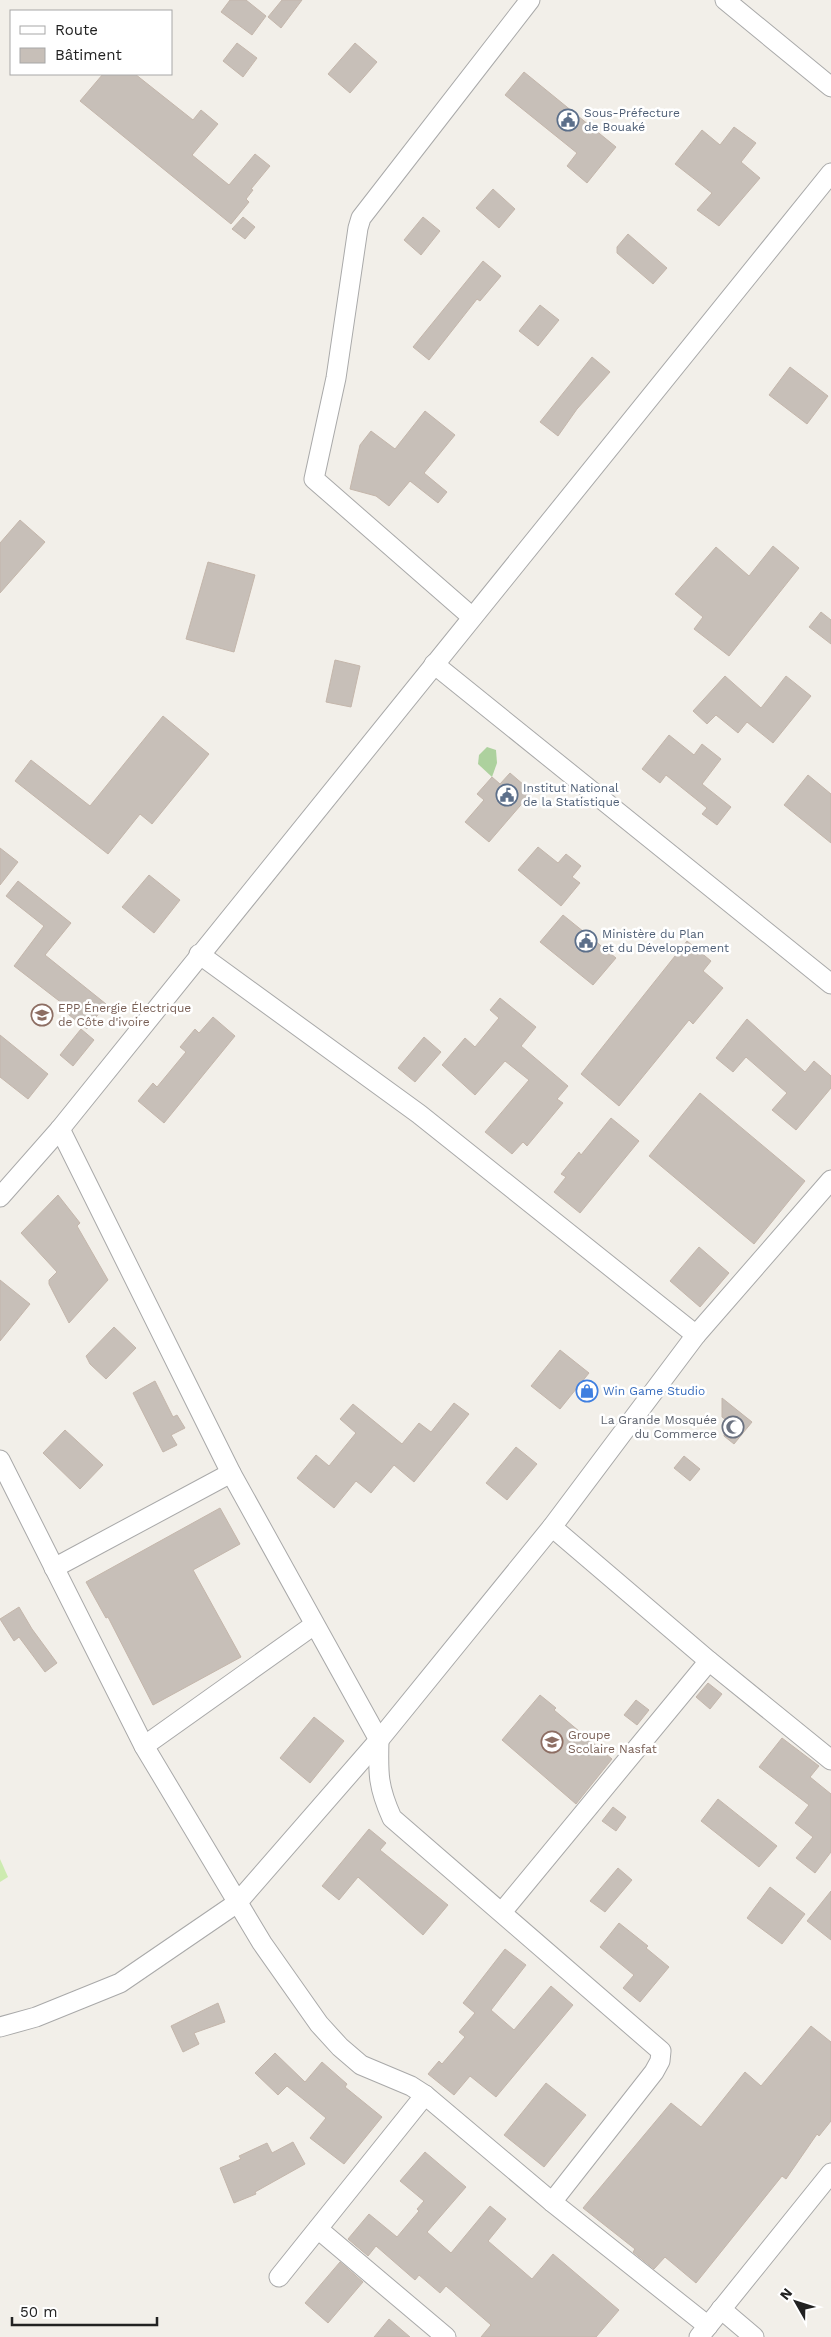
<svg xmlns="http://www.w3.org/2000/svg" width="831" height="2337" viewBox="0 0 831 2337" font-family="'Work Sans',sans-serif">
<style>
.grass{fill:#cdebb0}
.forest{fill:#add19e}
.building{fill:#c7bfb8;stroke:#c4b6ab}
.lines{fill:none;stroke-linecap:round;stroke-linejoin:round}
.minor-casing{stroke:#a9a9a9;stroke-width:21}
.minor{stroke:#fff;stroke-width:19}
.labels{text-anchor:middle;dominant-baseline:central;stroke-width:5;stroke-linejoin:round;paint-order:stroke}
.service-label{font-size:12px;fill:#4e5e75;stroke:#fff;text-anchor:start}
.education-label{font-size:12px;fill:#785e54;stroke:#fff;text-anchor:start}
.shop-label{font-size:12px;fill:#366cbe;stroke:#fff;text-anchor:start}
.worship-label{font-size:12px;fill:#5b616d;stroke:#fff;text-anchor:end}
</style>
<rect width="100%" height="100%" fill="#f2efe9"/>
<polygon class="grass" points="0,1859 8,1877 0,1882"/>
<polygon class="forest" points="487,747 496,750 497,763 492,777 478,764 479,755"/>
<g class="building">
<polygon points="230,0 246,0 266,16 252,35 221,12"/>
<polygon points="282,0 302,0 281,28 268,17"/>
<polygon points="237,43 257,58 243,77 223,61"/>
<polygon points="355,43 377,62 350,93 328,74"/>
<polygon points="524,72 616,147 587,183 567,166 577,153 505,95"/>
<polygon points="103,74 135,74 193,120 201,110 218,124 192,155 229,185 255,154 270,166 251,189 253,190 246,199 249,202 231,224 80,101"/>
<polygon points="734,127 756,143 741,162 760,178 719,226 697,210 712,193 675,164 702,130 720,145"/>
<polygon points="493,189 515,209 499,228 476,208"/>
<polygon points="243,217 255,227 245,239 232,229"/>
<polygon points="423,217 440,231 421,255 404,240"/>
<polygon points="628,234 667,268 653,284 617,253 617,247"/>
<polygon points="483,261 501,276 480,301 477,299 429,360 413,347"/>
<polygon points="540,305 559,320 538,346 519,331"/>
<polygon points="592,357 610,372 577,409 558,436 540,422"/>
<polygon points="790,367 828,396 807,424 769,395"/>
<polygon points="425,411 455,435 424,473 447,492 438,503 410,481 389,506 376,496 350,489 360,445 371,431 395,449"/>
<polygon points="20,520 45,542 0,593 0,543"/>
<polygon points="773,546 799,568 729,656 694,629 703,617 675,594 716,547 749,576"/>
<polygon points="208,562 255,575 234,652 186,639"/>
<polygon points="821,612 831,620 831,644 809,627"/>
<polygon points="335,660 360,666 351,707 326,702"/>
<polygon points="725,676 761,708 786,676 811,696 773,743 747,722 738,733 716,715 707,724 693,711"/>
<polygon points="163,716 209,754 152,824 140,814 108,854 15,781 31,760 90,806"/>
<polygon points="669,735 694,755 702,744 721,759 702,784 731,807 717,825 702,814 707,808 666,775 660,783 642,769"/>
<polygon points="510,773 532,792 489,842 465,822 484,800 477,794 492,777 500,784"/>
<polygon points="808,775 831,794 831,843 784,805"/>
<polygon points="538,847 558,863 566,854 581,866 572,877 580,883 561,906 518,870"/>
<polygon points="0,848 18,862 0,885"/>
<polygon points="149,875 180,900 154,933 122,907"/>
<polygon points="18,881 71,923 45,955 106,1004 87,1029 64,1011 67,1007 14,966 44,926 6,896"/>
<polygon points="563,915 616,958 593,985 540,942"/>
<polygon points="687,941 711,961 703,971 723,988 693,1024 689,1020 619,1106 581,1074"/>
<polygon points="500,998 536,1027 521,1046 568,1086 557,1099 563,1103 527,1146 523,1142 512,1154 485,1132 529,1080 505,1061 475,1095 442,1065 465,1038 475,1047 499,1018 490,1010"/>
<polygon points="213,1017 235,1036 164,1123 138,1101 153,1083 157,1087 186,1052 180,1047 195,1029 199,1033"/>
<polygon points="747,1019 805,1072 814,1061 831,1076 831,1088 796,1130 772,1110 787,1093 746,1057 733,1072 716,1058"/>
<polygon points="81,1029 94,1040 73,1066 60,1055"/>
<polygon points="0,1035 48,1074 28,1099 0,1077"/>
<polygon points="424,1037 441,1052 415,1082 398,1068"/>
<polygon points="700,1093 805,1181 754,1244 649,1156"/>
<polygon points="611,1118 639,1141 580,1213 554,1192 566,1177 561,1174 579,1152 581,1155"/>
<polygon points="58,1195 80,1223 77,1226 108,1280 69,1323 49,1284 49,1280 57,1272 21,1233"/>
<polygon points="699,1247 729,1273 700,1307 670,1281"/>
<polygon points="0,1280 30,1304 0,1341"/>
<polygon points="114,1327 136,1348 106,1379 90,1364 86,1356"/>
<polygon points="560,1350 589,1373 560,1409 531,1386"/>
<polygon points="155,1381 173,1417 177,1415 185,1428 171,1435 177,1445 163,1452 133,1393"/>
<polygon points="722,1398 752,1422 734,1444 724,1436 726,1420 722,1417"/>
<polygon points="454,1403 469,1414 414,1482 394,1465 371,1493 356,1481 334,1508 297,1478 316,1455 329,1466 356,1433 340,1419 353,1404 402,1444 419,1423 431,1432"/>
<polygon points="65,1430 103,1465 80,1489 43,1453"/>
<polygon points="516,1447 537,1464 507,1500 486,1483"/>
<polygon points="684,1456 700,1469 690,1481 674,1468"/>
<polygon points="220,1508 240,1544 193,1570 241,1657 153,1705 108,1617 106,1618 86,1582"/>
<polygon points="19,1607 32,1629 57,1663 45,1672 19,1637 14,1641 0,1619"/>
<polygon points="708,1683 722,1694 710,1709 696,1697"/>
<polygon points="540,1695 556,1708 554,1710 612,1759 576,1804 502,1740"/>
<polygon points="636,1700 649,1710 637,1725 624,1715"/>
<polygon points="314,1717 344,1741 310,1783 280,1758"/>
<polygon points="782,1738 819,1766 810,1777 831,1794 831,1852 815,1873 796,1858 813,1837 795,1823 809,1805 759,1767"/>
<polygon points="718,1799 777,1846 759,1867 701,1821"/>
<polygon points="613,1807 626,1817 616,1831 602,1821"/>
<polygon points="369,1829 386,1843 380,1850 448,1905 423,1935 358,1877 339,1900 322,1886"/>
<polygon points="618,1868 632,1880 605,1912 590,1901"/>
<polygon points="770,1887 805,1914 782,1944 747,1918"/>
<polygon points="831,1891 831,1940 807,1921"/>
<polygon points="619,1923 648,1946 646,1948 669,1967 640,2002 623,1988 634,1975 600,1947"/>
<polygon points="505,1949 526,1965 491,2010 514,2030 551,1986 573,2005 496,2097 470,2076 454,2095 428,2074 439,2061 442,2064 465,2037 459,2032 475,2013 463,2003"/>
<polygon points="218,2003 225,2022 194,2033 199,2044 183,2052 171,2026"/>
<polygon points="811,2026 831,2042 831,2121 819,2136 817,2134 786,2179 782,2176 696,2283 665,2257 654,2269 633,2252 635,2249 583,2208 671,2103 701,2127 745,2072 761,2086"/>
<polygon points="275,2053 305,2082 322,2062 347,2084 345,2087 382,2117 344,2164 310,2138 326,2118 287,2086 278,2095 255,2073"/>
<polygon points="546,2083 586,2115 544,2167 504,2135"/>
<polygon points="293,2142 305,2164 255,2192 256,2194 234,2203 220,2168 241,2159 239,2156 267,2143 272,2153"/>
<polygon points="425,2152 466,2187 427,2232 451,2253 490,2206 506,2219 488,2241 532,2279 553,2254 619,2310 596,2337 481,2337 491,2325 446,2286 440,2293 419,2275 415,2280 376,2246 368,2256 348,2239 369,2214 397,2237 419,2211 417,2209 424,2201 400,2181"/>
<polygon points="340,2262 363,2282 328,2323 305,2303"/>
<polygon points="389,2319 410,2337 374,2337"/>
</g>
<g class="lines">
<g class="minor-casing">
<g id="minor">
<polyline points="725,0 831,87"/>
<polyline points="472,617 314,479 336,378 358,228 361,218 530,0"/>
<polyline points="434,664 831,984"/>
<polyline points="199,954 419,1114 696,1335"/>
<path d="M60,1129L231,1473L379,1740C378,1774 378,1787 392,1818L661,2051L660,2061L654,2072L552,2202"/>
<polyline points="0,1197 60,1129 831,173"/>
<polyline points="0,1460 144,1746 262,1943 319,2024 340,2047 361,2065 411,2086 425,2095 552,2202 708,2326"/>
<polyline points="552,1527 709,1661 831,1760"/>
<polyline points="54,1568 231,1473"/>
<polyline points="144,1746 314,1625"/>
<polyline points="502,1912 709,1661"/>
<polyline points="0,2027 36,2017 120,1983 237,1903 379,1740 552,1527 696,1335 831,1180"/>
<polyline points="318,2229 446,2337"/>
<polyline points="279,2277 425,2095"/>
<polyline points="721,2309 754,2337"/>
<polyline points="699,2337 831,2173"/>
</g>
</g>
<use href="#minor" class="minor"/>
</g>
<defs>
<g id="civic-ring" transform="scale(1.125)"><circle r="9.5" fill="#fff" stroke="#5c6f8a" stroke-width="1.5"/><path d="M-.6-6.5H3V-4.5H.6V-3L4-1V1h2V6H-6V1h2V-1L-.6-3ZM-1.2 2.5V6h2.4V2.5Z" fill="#5c6f8a"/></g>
<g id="school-ring" transform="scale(1.125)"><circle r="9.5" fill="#fff" stroke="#8d6e63" stroke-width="1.5"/><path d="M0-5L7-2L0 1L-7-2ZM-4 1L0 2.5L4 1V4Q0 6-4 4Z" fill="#8d6e63"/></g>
<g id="shop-ring" transform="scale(1.125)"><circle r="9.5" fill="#fff" stroke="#3f7fe0" stroke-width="1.5"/><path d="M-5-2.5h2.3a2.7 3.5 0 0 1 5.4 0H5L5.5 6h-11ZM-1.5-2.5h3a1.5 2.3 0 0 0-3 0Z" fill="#3f7fe0"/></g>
<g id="mosque-ring" transform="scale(1.125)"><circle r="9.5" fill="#fff" stroke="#6b7280" stroke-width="1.5"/><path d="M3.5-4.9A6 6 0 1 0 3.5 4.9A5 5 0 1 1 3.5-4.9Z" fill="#6b7280"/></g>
</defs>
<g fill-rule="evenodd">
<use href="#civic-ring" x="568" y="120"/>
<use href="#civic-ring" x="507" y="795"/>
<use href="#civic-ring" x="586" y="941"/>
<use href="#school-ring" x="42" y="1015"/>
<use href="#shop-ring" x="587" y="1391"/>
<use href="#mosque-ring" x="733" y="1427"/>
<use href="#school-ring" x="552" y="1742"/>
</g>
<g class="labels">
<g class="service-label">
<text x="584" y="113">Sous-Préfecture<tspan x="584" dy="14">de Bouaké</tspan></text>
<text x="523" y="788">Institut National<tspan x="523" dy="14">de la Statistique</tspan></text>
<text x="602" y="934">Ministère du Plan<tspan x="602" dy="14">et du Développement</tspan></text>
</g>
<g class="education-label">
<text x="58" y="1008">EPP Énergie Électrique<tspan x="58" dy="14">de Côte d'ivoire</tspan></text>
<text x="568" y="1735">Groupe<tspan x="568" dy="14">Scolaire Nasfat</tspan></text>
</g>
<g class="shop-label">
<text x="603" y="1391">Win Game Studio</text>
</g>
<g class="worship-label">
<text x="717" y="1420">La Grande Mosquée<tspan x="717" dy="14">du Commerce</tspan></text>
</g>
</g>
<rect x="10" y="10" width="162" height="65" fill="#ffffff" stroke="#a7a7a7"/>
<rect x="20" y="26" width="25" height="8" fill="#ffffff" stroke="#a7a7a7"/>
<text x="55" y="35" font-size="15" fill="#222222">Route</text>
<rect x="20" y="48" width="25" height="15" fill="#c7bfb8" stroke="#a7a7a7"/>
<text x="55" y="60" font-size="15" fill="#222222">Bâtiment</text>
<g transform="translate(796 2302) rotate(309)" stroke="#ffffff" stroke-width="4" paint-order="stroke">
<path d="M0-4L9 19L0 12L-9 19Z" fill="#222222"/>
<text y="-8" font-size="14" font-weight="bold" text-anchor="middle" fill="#222222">N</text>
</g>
<path d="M12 2317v8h145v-8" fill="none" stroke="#222222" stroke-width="2.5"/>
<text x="20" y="2317" font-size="15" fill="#222222" stroke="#ffffff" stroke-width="4" paint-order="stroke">50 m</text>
</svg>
